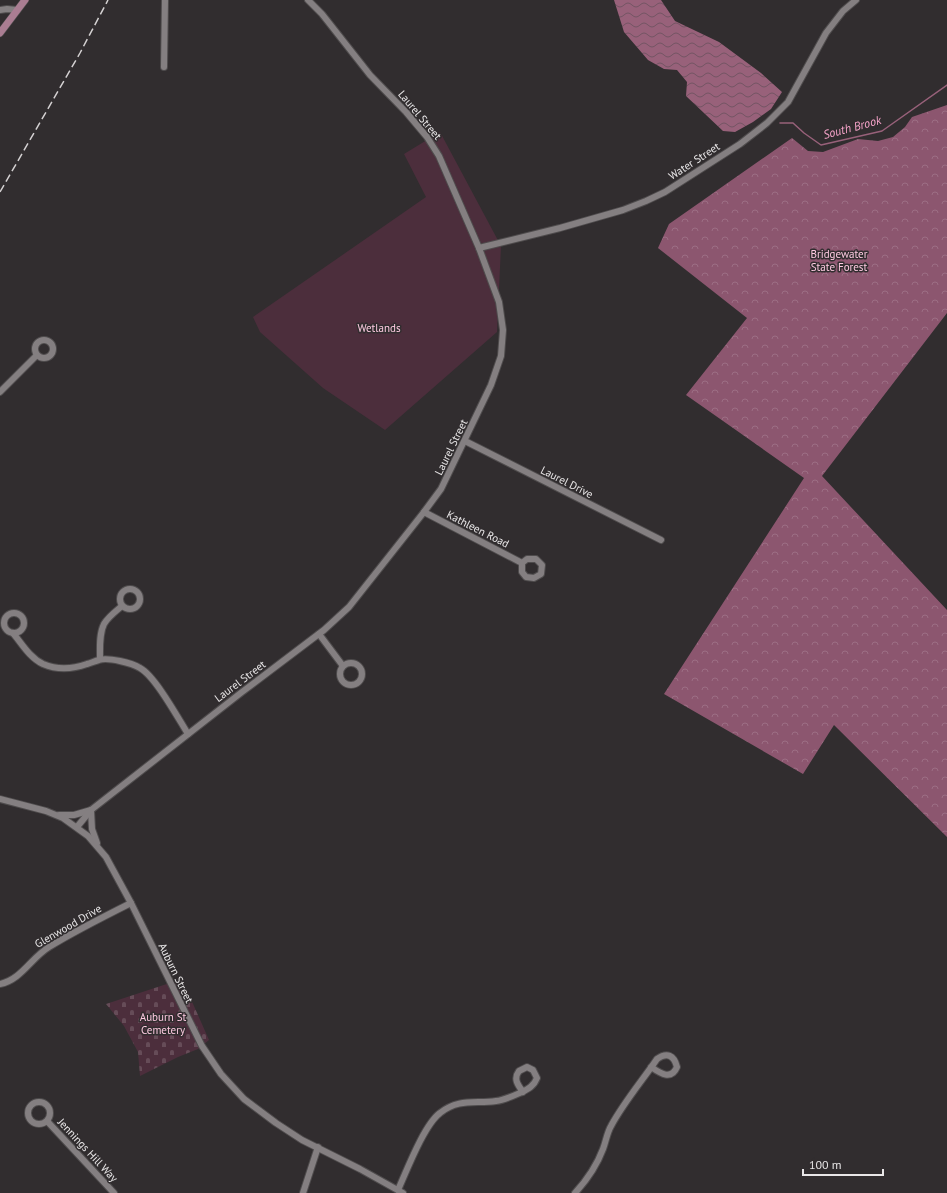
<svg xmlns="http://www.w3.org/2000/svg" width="947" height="1193" viewBox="0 0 947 1193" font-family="'PT Sans',sans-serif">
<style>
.forest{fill:url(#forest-crowns)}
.cemetery{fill:url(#cemetery-stones)}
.park{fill:#4c2e3c}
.water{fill:url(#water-waves)}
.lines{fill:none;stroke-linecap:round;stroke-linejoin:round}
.stream{stroke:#98617a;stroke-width:1.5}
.minor-casing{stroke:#4f4c4d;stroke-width:8}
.major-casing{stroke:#4f4c4d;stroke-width:8}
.minor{stroke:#847f81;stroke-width:6}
.major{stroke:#aa7d92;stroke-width:7}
.rail{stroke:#d4d1d2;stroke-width:1.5;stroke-dasharray:8 4;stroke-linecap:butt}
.labels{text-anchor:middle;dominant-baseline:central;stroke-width:3;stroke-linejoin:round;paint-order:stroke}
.street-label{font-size:11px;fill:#e9e7e8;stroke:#312d2f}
.park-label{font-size:11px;fill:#fecae1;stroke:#312d2f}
.water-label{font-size:12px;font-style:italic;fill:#f7a4ca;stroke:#312d2f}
</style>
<defs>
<pattern id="forest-crowns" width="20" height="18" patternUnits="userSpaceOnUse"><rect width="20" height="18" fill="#8c566f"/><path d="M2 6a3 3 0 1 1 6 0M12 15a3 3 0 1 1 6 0" fill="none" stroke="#9c6e84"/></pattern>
<pattern id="cemetery-stones" width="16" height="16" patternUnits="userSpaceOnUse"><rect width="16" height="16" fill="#4c2e3c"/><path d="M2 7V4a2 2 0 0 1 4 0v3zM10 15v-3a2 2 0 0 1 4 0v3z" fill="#664c58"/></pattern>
<pattern id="water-waves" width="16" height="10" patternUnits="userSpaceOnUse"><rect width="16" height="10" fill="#98617a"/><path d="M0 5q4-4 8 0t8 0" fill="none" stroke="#735463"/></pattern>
</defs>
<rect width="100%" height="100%" fill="#312d2f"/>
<polygon class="forest" points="947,105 947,313 822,476 947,610 947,837 834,725 803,774 664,694 804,478 686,395 747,318 658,248 669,224 792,138 808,151 823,152 858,139 878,141 893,137 905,127 912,117"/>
<polygon class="cemetery" points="182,979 209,1040 198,1049 178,1057 140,1076 138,1052 124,1026 106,1004"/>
<polygon class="park" points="440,132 501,246 497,332 385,430 323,388 260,332 253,317 426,197 404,154"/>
<polygon class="water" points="614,0 661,0 675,21 719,42 761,73 782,92 771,109 753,122 735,132 723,131 686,96 687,82 677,70 664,69 648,60 624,32"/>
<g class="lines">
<polyline class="stream" points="780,123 793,123 804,133 821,145 882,131 947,85"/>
<g class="minor-casing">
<g id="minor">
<polyline points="0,10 7,9 17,10"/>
<polyline points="164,67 165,0"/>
<polyline points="479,248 560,228 623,210 646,201 665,192 740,144 767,123 788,102 826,33 843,11 856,0"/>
<circle cx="44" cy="349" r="9"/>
<polyline points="0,392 37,355"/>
<polyline points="465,441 661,540"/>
<polyline points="424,512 522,563 527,559 536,559 542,565 541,574 534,578 526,577 522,572 522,563"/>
<circle cx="130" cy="599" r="10"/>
<circle cx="14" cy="623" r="10"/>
<path d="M13,633C22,644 30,658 43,664C57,670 73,669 87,664C91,663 95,661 99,660C108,657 132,663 140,668C155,676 178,718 188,734"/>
<polyline points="319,634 343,666"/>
<path d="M100,659C100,648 99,634 104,624C108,617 116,611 122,606"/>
<circle cx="351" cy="674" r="11"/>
<polyline points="0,799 46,811 63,818 88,836 106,857 131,903 202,1046 221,1074 244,1099 276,1123 302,1140 360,1169 403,1193"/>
<polyline points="59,815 74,815 91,810 92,829 97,843"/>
<polyline points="77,827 91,810 242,692 324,630 349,607 424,512 441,489 491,385 501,356 503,330 499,302 479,248 439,156 427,137 406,112 370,75 322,14 308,0"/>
<path d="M0,984C21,980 31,958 49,947C75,931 103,917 131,903"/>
<circle cx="39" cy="1113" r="11"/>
<polyline points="47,1121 114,1193"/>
<path d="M398,1190C407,1170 424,1125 440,1113C459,1098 475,1104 496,1101C505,1100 513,1096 522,1092C528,1089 534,1086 537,1078L533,1070L527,1067L519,1071C513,1079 518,1085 523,1092"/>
<polyline points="303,1193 318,1147"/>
<path d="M575,1193C586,1181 597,1165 603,1149C606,1141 607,1133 611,1126C624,1102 642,1081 657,1059C667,1052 674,1055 677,1067C671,1081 660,1073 651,1067"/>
</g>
</g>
<g class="major-casing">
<polyline id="major" points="0,33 25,0"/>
</g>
<use href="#minor" class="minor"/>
<use href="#major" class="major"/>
<polyline class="rail" points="0,192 80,53 108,0"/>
</g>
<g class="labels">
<g class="street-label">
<text transform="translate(420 115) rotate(50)">Laurel Street</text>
<text transform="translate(694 161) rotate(-33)">Water Street</text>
<text transform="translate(451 447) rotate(-64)">Laurel Street</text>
<text transform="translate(567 482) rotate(27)">Laurel Drive</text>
<text transform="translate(478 529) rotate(27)">Kathleen Road</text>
<text transform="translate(240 681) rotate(-37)">Laurel Street</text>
<text transform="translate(68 926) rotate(-30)">Glenwood Drive</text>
<text transform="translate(176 973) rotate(64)">Auburn Street</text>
<text transform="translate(88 1150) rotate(47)">Jennings Hill Way</text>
</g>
<g class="park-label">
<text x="839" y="254">Bridgewater<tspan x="839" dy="13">State Forest</tspan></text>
<text x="379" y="328">Wetlands</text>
<text x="163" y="1017">Auburn St<tspan x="163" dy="13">Cemetery</tspan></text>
</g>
<g class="water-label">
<text transform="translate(852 127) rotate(-15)">South Brook</text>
</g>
</g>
<path d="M803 1169v6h80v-6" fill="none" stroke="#e9e7e8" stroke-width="2"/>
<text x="809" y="1169" font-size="12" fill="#e9e7e8" stroke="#312d2f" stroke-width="3" paint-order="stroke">100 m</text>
</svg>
